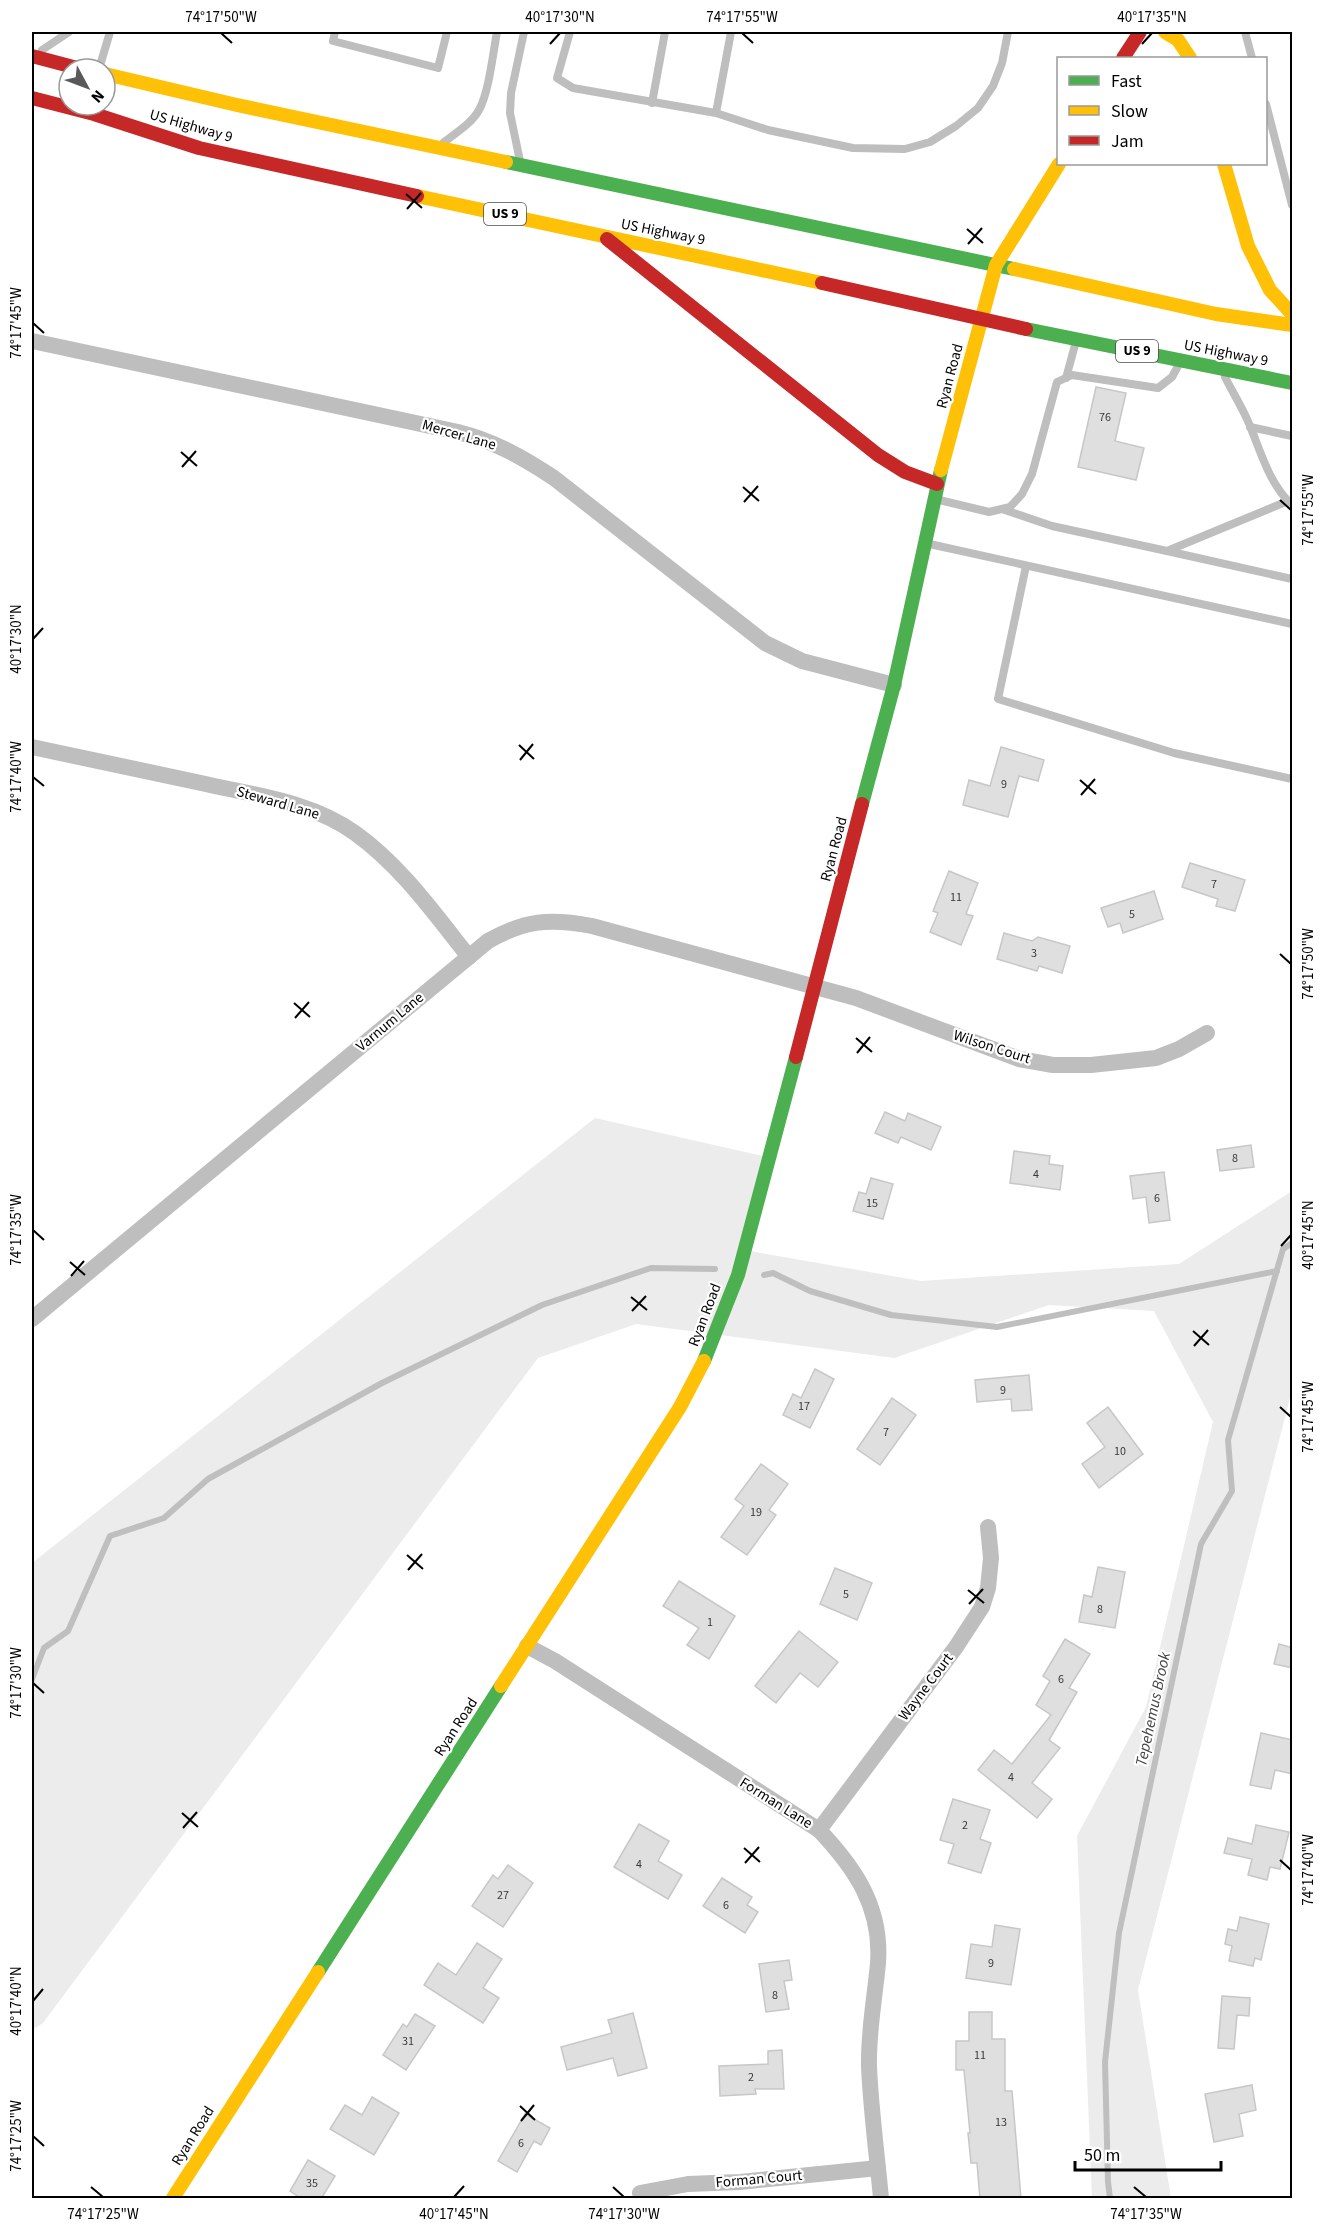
<svg xmlns="http://www.w3.org/2000/svg" width="1324" height="2230" viewBox="0 0 1324 2230" font-family="'Source Sans 3',sans-serif">
<style>
.green{fill:#ececec}
.lines{fill:none;stroke-linecap:round;stroke-linejoin:round}
.stream{stroke:#bfbfbf;stroke-width:6}
.building{fill:#dfdfdf;stroke:#c7c7c7;stroke-width:1.5}
.lane{stroke:#bebebe;stroke-width:8}
.street{stroke:#bebebe;stroke-width:16}
.fast{stroke:#4caf50;stroke-width:14}
.slow{stroke:#ffc107;stroke-width:14}
.jam{stroke:#c62828;stroke-width:14}
.ticks{fill:none;stroke:#000;stroke-width:2}
.labels{text-anchor:middle;dominant-baseline:central;stroke-width:4.5;stroke-linejoin:round;paint-order:stroke}
.number-label{font-size:12px;fill:#383838}
.shield{fill:#fff;stroke:#4c4c4c;stroke-width:1.5}
.shield-label{font-size:14px;font-weight:bold;fill:#000}
.street-label{font-size:15px;fill:#000;stroke:#fff}
.water-label{font-size:16px;font-style:italic;fill:#444;stroke:#fff}
.neatline{fill:none;stroke:#000;stroke-width:2}
.ticks-label{font-size:15px;text-anchor:middle;fill:#000}
</style>
<rect width="100%" height="100%" fill="#fff"/>
<polygon class="green" points="595,1118 767,1157 744,1250 921,1281 1179,1264 1292,1191 1292,1390 1138,1990 1171,2198 1092,2198 1077,1836 1146,1707 1213,1422 1154,1311 1049,1305 894,1358 636,1324 538,1358 43,2023 32,2030 32,1563"/>
<g class="lines">
<g class="stream">
<polyline points="764,1275 773,1273 810,1291 891,1315 997,1327 1277,1271"/>
<polyline points="32,1679 44,1648 68,1631 110,1536 164,1518 208,1479 382,1383 542,1305 651,1268 715,1269"/>
<polyline points="1110,2198 1108,2182 1105,2062 1119,1933 1201,1544 1232,1491 1228,1440 1283,1249 1292,1243"/>
</g>
</g>
<g class="building">
<polygon points="1096,387 1126,393 1115,441 1144,448 1136,480 1078,467"/>
<polygon points="1001,747 1044,760 1038,781 1019,776 1008,817 963,805 969,780 990,786"/>
<polygon points="1190,863 1245,880 1235,911 1216,906 1218,899 1182,887"/>
<polygon points="949,871 978,883 966,914 973,916 961,945 930,932 938,913 933,911"/>
<polygon points="1154,891 1163,919 1123,933 1120,923 1108,927 1101,908"/>
<polygon points="1004,933 1032,941 1038,937 1070,946 1062,973 1039,966 1037,971 997,959"/>
<polygon points="885,1112 905,1121 908,1113 941,1127 931,1150 901,1137 898,1143 875,1133"/>
<polygon points="1251,1145 1254,1167 1220,1171 1217,1150"/>
<polygon points="1014,1151 1050,1156 1049,1164 1063,1166 1060,1190 1010,1183"/>
<polygon points="1164,1172 1170,1220 1149,1223 1146,1197 1133,1199 1130,1176"/>
<polygon points="871,1178 893,1184 883,1219 853,1211 859,1192 866,1194"/>
<polygon points="815,1369 834,1379 810,1428 783,1415 793,1394 801,1398"/>
<polygon points="1029,1375 1032,1410 1012,1411 1011,1399 977,1402 975,1380"/>
<polygon points="892,1398 916,1415 880,1465 857,1449"/>
<polygon points="1108,1407 1143,1454 1099,1488 1082,1464 1105,1447 1087,1423"/>
<polygon points="761,1464 788,1484 769,1510 776,1515 747,1555 721,1537 744,1506 735,1499"/>
<polygon points="1098,1567 1125,1572 1115,1628 1079,1622 1084,1595 1092,1597"/>
<polygon points="835,1568 872,1583 857,1620 820,1604"/>
<polygon points="679,1581 735,1616 709,1659 687,1645 699,1628 663,1606"/>
<polygon points="799,1631 838,1662 818,1687 800,1673 776,1703 755,1686"/>
<polygon points="1065,1639 1090,1654 1069,1688 1077,1692 1049,1740 1060,1748 1032,1783 1052,1799 1037,1818 978,1770 994,1750 1012,1764 1051,1715 1036,1705 1050,1681 1043,1676"/>
<polygon points="1279,1644 1293,1648 1293,1668 1274,1664"/>
<polygon points="1261,1733 1293,1740 1293,1774 1275,1770 1271,1789 1250,1785"/>
<polygon points="953,1799 990,1810 980,1839 991,1843 981,1873 948,1863 954,1844 940,1840"/>
<polygon points="639,1824 669,1841 658,1861 682,1875 668,1899 614,1867"/>
<polygon points="1256,1825 1289,1832 1280,1869 1270,1867 1267,1880 1248,1875 1252,1859 1224,1853 1228,1838 1252,1844"/>
<polygon points="508,1865 533,1883 503,1927 472,1906 493,1875 498,1879"/>
<polygon points="722,1878 752,1897 747,1905 758,1912 745,1933 703,1906"/>
<polygon points="1240,1917 1269,1924 1261,1960 1255,1958 1253,1966 1229,1961 1232,1946 1225,1944 1228,1929 1237,1931"/>
<polygon points="995,1925 1020,1929 1011,1985 966,1978 971,1944 992,1947"/>
<polygon points="477,1943 502,1959 483,1988 499,1998 483,2023 424,1985 438,1963 456,1975"/>
<polygon points="789,1960 792,1980 784,1981 789,2009 766,2012 759,1964"/>
<polygon points="1222,1996 1250,1998 1249,2016 1237,2015 1234,2049 1218,2048"/>
<polygon points="969,2012 992,2012 992,2039 1005,2039 1005,2091 1012,2091 1021,2199 980,2199 977,2163 971,2163 968,2133 970,2133 964,2070 956,2070 956,2041 969,2041"/>
<polygon points="633,2013 647,2068 618,2076 613,2058 567,2070 561,2047 612,2033 608,2020"/>
<polygon points="415,2014 435,2026 406,2070 383,2055 403,2024 407,2027"/>
<polygon points="782,2050 784,2089 755,2089 756,2094 720,2096 719,2066 768,2064 768,2051"/>
<polygon points="1252,2085 1256,2110 1239,2114 1243,2136 1214,2142 1205,2094"/>
<polygon points="372,2097 399,2113 374,2155 330,2129 345,2105 362,2115"/>
<polygon points="525,2114 550,2128 541,2145 534,2141 517,2172 498,2161"/>
<polygon points="308,2160 335,2176 321,2199 302,2199 290,2191"/>
</g>
<g class="lines">
<g class="lane">
<polyline points="335,32 333,41 438,68 447,32"/>
<polyline points="570,32 557,78 573,88 716,113 768,130 853,148 905,149 930,142 956,126 978,108 993,86 1002,63 1008,32"/>
<polyline points="1245,32 1252,58"/>
<polyline points="42,50 69,32"/>
<polyline points="99,69 110,32"/>
<polyline points="652,103 665,32"/>
<polyline points="1266,104 1292,205"/>
<polyline points="716,113 731,32"/>
<path d="M444,142C456,133 472,123 479,110C489,92 493,53 497,32"/>
<polyline points="520,161 510,113 511,93 524,32"/>
<path d="M1225,377C1232,391 1240,404 1247,419C1260,448 1267,480 1290,503"/>
<polyline points="1066,378 1075,345"/>
<polyline points="1250,427 1292,436"/>
<polyline points="935,499 989,512 1010,507 1022,494 1032,474 1057,382 1072,375 1158,388 1172,377 1178,366"/>
<polyline points="1002,509 1052,526 1167,551 1288,501"/>
<polyline points="925,543 1292,624"/>
<polyline points="1167,551 1292,579"/>
<polyline points="1026,566 998,699 1174,753 1292,779"/>
</g>
<g class="street">
<path d="M32,341L458,432C494,441 524,458 554,478L765,643L802,661L894,685"/>
<path d="M32,747C88,759 144,771 201,783C253,795 311,801 355,833C401,866 434,913 469,957"/>
<path d="M32,1319L488,941C525,920 550,918 592,926L856,998L1019,1059L1053,1065H1091L1156,1058L1179,1049L1207,1033"/>
<path d="M527,1646L555,1661L819,1830C855,1868 882,1907 878,1963C875,1997 868,2032 869,2067C871,2111 877,2155 881,2198"/>
<polyline points="819,1830 956,1647 982,1607 988,1588 991,1558 988,1527"/>
<polyline points="640,2193 688,2184 740,2182 878,2168"/>
</g>
<g class="fast">
<polyline points="506,162 1014,269"/>
<polyline points="1026,329 1292,383"/>
<polyline points="862,804 894,685 941,470"/>
<polyline points="704,1361 738,1275 796,1057"/>
<polyline points="318,1972 501,1686"/>
</g>
<g class="slow">
<polyline points="1165,32 1178,40 1190,58"/>
<polyline points="105,74 237,105 506,162"/>
<polyline points="1224,164 1248,246 1270,290 1292,314"/>
<polyline points="417,196 822,283"/>
<polyline points="1014,269 1216,314 1292,325"/>
<polyline points="941,470 996,265 1059,164"/>
<polyline points="501,1686 680,1407 704,1361"/>
<polyline points="173,2198 318,1972"/>
</g>
<g class="jam">
<polyline points="32,56 81,69"/>
<polyline points="1123,58 1140,32"/>
<polyline points="32,98 94,114 199,148 417,196"/>
<polyline points="607,239 878,455 905,472 937,484"/>
<polyline points="822,283 1026,329"/>
<polyline points="796,1057 862,804"/>
</g>
</g>
<path class="ticks" d="M221,33L232,43M742,33L753,43M550,44L560,33M1142,44L1152,33M406,194L422,208M407,209L421,193M967,229L983,243M968,244L982,228M33,323L44,333M181,452L197,466M182,467L196,451M743,487L759,501M1280,500L1291,510M744,502L758,486M33,639L43,628M519,745L534,759M520,760L533,744M33,777L44,786M1080,780L1096,794M1081,795L1095,779M1280,954L1291,964M294,1003L310,1017M295,1018L309,1002M856,1038L872,1052M857,1053L870,1037M33,1230L44,1240M1281,1246L1291,1235M70,1262L85,1275M71,1276L84,1261M631,1297L647,1310M632,1311L646,1296M1193,1331L1209,1345M1194,1346L1208,1330M1280,1407L1291,1417M407,1555L423,1569M408,1570L422,1554M968,1590L984,1603M969,1604L983,1589M33,1683L44,1693M182,1813L198,1827M183,1828L197,1812M744,1848L760,1862M1280,1860L1291,1870M745,1863L759,1847M33,2001L43,1989M520,2106L535,2120M521,2121L534,2105M33,2136L44,2146M91,2187L103,2197M613,2187L624,2197M1134,2187L1146,2197M454,2197L464,2186"/>
<g class="labels">
<g class="number-label">
<text x="1105" y="417">76</text>
<text x="1004" y="784">9</text>
<text x="1214" y="884">7</text>
<text x="956" y="897">11</text>
<text x="1132" y="914">5</text>
<text x="1034" y="953">3</text>
<text x="1235" y="1158">8</text>
<text x="1036" y="1174">4</text>
<text x="1157" y="1198">6</text>
<text x="872" y="1203">15</text>
<text x="1003" y="1390">9</text>
<text x="804" y="1406">17</text>
<text x="886" y="1432">7</text>
<text x="1120" y="1451">10</text>
<text x="756" y="1512">19</text>
<text x="846" y="1594">5</text>
<text x="1100" y="1609">8</text>
<text x="710" y="1622">1</text>
<text x="1061" y="1679">6</text>
<text x="1011" y="1777">4</text>
<text x="965" y="1825">2</text>
<text x="639" y="1864">4</text>
<text x="503" y="1895">27</text>
<text x="726" y="1905">6</text>
<text x="991" y="1963">9</text>
<text x="775" y="1995">8</text>
<text x="408" y="2041">31</text>
<text x="980" y="2055">11</text>
<text x="751" y="2077">2</text>
<text x="1001" y="2122">13</text>
<text x="521" y="2143">6</text>
<text x="312" y="2183">35</text>
</g>
<g class="shield">
<rect x="484" y="203" width="42" height="22" rx="4.5"/>
<rect x="1116" y="340" width="42" height="22" rx="4.5"/>
</g>
<g class="shield-label">
<text x="505" y="214">US 9</text>
<text x="1137" y="351">US 9</text>
</g>
<g class="street-label">
<text transform="translate(191 126) rotate(16)">US Highway 9</text>
<text transform="translate(663 232) rotate(11)">US Highway 9</text>
<text transform="translate(1226 353) rotate(11)">US Highway 9</text>
<text transform="translate(950 376) rotate(-75)">Ryan Road</text>
<text transform="translate(459 435) rotate(16)">Mercer Lane</text>
<text transform="translate(278 803) rotate(16)">Steward Lane</text>
<text transform="translate(834 849) rotate(-75)">Ryan Road</text>
<text transform="translate(390 1022) rotate(-40)">Varnum Lane</text>
<text transform="translate(992 1047) rotate(18)">Wilson Court</text>
<text transform="translate(705 1315) rotate(-69)">Ryan Road</text>
<text transform="translate(926 1687) rotate(-53)">Wayne Court</text>
<text transform="translate(456 1727) rotate(-57)">Ryan Road</text>
<text transform="translate(776 1803) rotate(32)">Forman Lane</text>
<text transform="translate(193 2136) rotate(-58)">Ryan Road</text>
<text transform="translate(759 2179) rotate(-5)">Forman Court</text>
</g>
<g class="water-label">
<text transform="translate(1153 1709) rotate(-78)">Tepehemus Brook</text>
</g>
</g>
<rect width="1324" height="2230" fill="none" stroke="#ffffff" stroke-width="66"/>
<rect x="1057" y="57" width="210" height="108" fill="#ffffff" stroke="#999999" stroke-width="1.5"/>
<rect x="1069" y="76" width="30" height="9" fill="#4caf50" stroke="#999999" stroke-width="1.5"/>
<text x="1111" y="87" font-size="18" fill="#000000">Fast</text>
<rect x="1069" y="106" width="30" height="9" fill="#ffc107" stroke="#999999" stroke-width="1.5"/>
<text x="1111" y="117" font-size="18" fill="#000000">Slow</text>
<rect x="1069" y="136" width="30" height="9" fill="#c62828" stroke="#999999" stroke-width="1.5"/>
<text x="1111" y="147" font-size="18" fill="#000000">Jam</text>
<g transform="translate(87 87) rotate(131)"><circle r="28" fill="#ffffff" stroke="#999999" stroke-width="1.5"/>
<path d="M0-4.5L10 22L0 15L-10 22Z" fill="#595959"/>
<text y="-9" font-size="16" font-weight="bold" text-anchor="middle" fill="#000000">N</text>
</g>
<path d="M1075 2161v9h146v-9" fill="none" stroke="#000000" stroke-width="3"/>
<text x="1084" y="2161" font-size="18" fill="#000000" stroke="#ffffff" stroke-width="4.5" paint-order="stroke">50 m</text>
<rect x="33" y="33" width="1258" height="2164" class="neatline"/>
<g class="ticks-label">
<text x="221" y="22">74°17'50"W</text>
<text x="560" y="22">40°17'30"N</text>
<text x="742" y="22">74°17'55"W</text>
<text x="1152" y="22">40°17'35"N</text>
<text transform="translate(16 323) rotate(-90)" y="5">74°17'45"W</text>
<text transform="translate(1308 510) rotate(-90)" y="5">74°17'55"W</text>
<text transform="translate(16 639) rotate(-90)" y="5">40°17'30"N</text>
<text transform="translate(16 777) rotate(-90)" y="5">74°17'40"W</text>
<text transform="translate(1308 964) rotate(-90)" y="5">74°17'50"W</text>
<text transform="translate(16 1230) rotate(-90)" y="5">74°17'35"W</text>
<text transform="translate(1308 1235) rotate(-90)" y="5">40°17'45"N</text>
<text transform="translate(1308 1417) rotate(-90)" y="5">74°17'45"W</text>
<text transform="translate(16 1683) rotate(-90)" y="5">74°17'30"W</text>
<text transform="translate(1308 1870) rotate(-90)" y="5">74°17'40"W</text>
<text transform="translate(16 2001) rotate(-90)" y="5">40°17'40"N</text>
<text transform="translate(16 2136) rotate(-90)" y="5">74°17'25"W</text>
<text x="103" y="2219">74°17'25"W</text>
<text x="454" y="2219">40°17'45"N</text>
<text x="624" y="2219">74°17'30"W</text>
<text x="1146" y="2219">74°17'35"W</text>
</g>
</svg>
